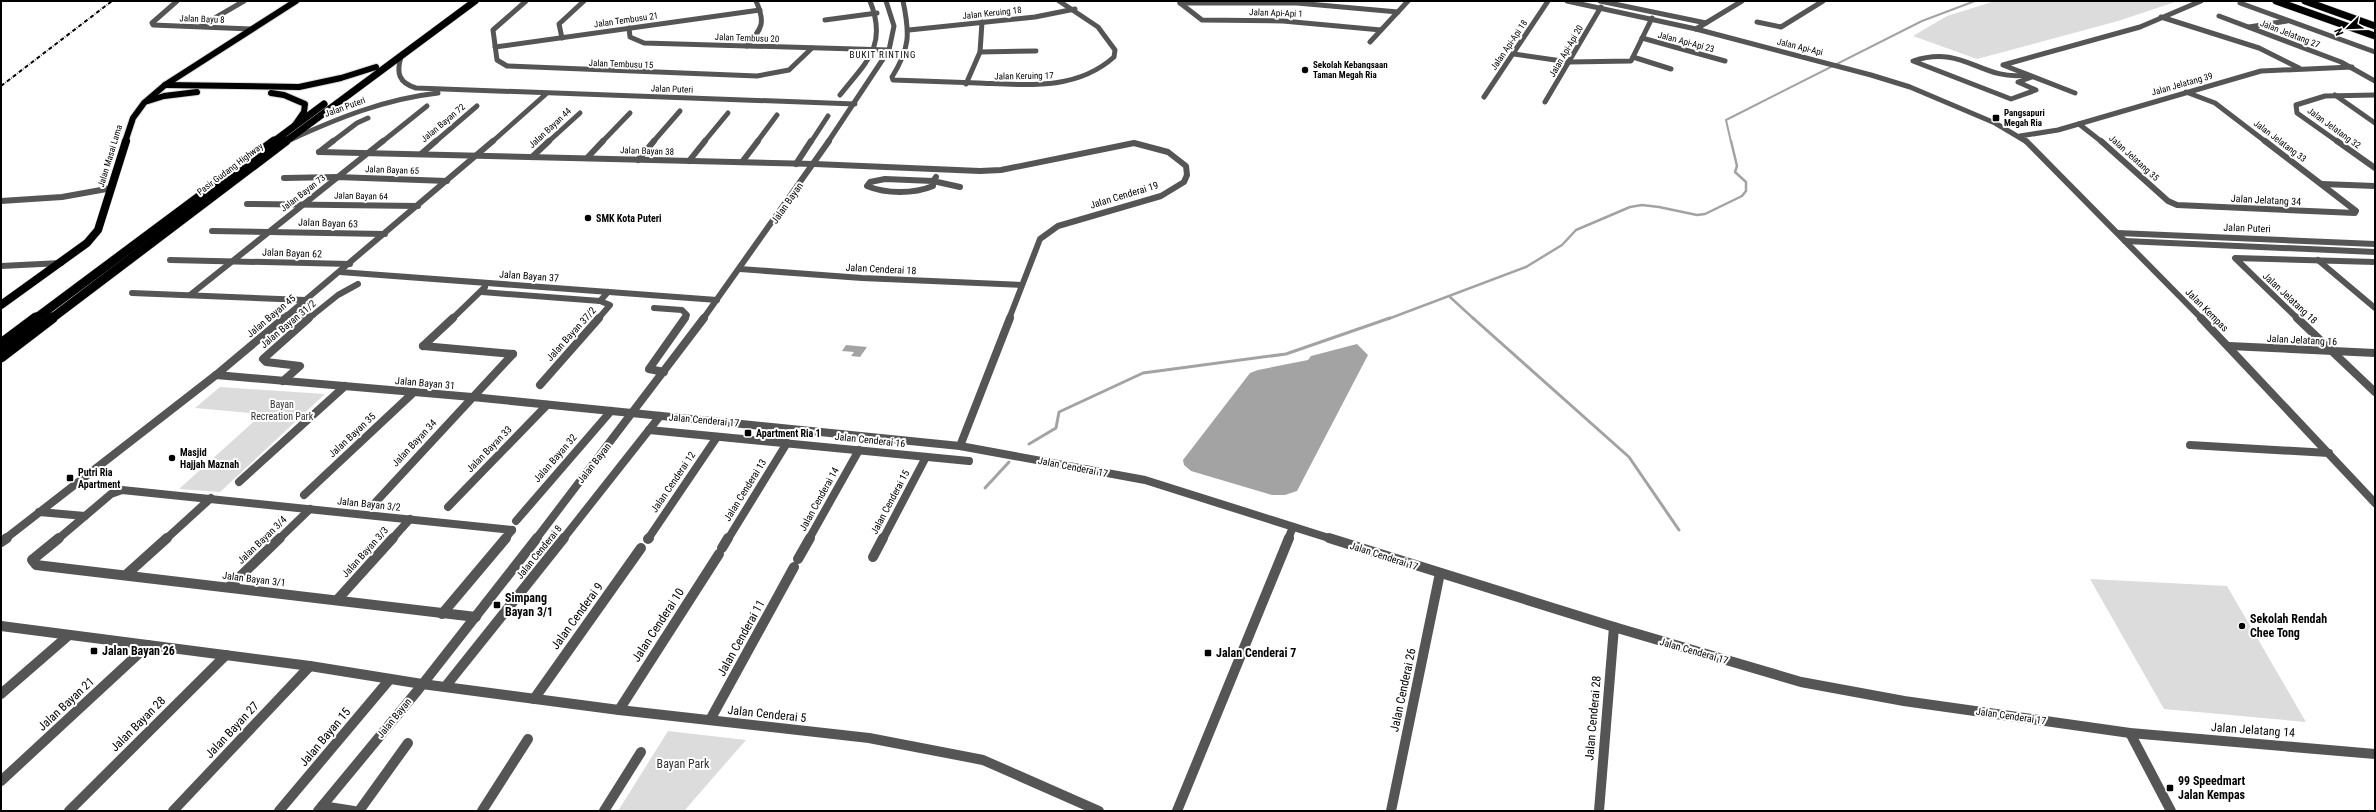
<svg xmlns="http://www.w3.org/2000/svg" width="2376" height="812" viewBox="0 0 2376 812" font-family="'Roboto Condensed',sans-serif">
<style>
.green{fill:#dcdcdc}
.water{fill:#a3a3a3}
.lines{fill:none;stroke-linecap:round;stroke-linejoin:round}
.stream-far2{stroke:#a3a3a3;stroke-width:2}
.stream-far1{stroke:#a3a3a3;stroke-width:2.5}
.stream{stroke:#a3a3a3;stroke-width:3}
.primary-far1-casing{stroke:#dbdbdb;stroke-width:8}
.primary-casing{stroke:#dbdbdb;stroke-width:9}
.trunk-far2-casing{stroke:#dbdbdb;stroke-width:8}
.trunk-far1-casing{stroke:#dbdbdb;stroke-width:10}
.trunk-casing{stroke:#dbdbdb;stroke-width:12}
.minor-far3{stroke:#555;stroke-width:5}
.minor-far2{stroke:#555;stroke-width:6}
.minor-far1{stroke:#555;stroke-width:8}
.minor{stroke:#555;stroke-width:10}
.tertiary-far3{stroke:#555;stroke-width:5}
.tertiary-far2{stroke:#555;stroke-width:6}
.tertiary-far1{stroke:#555;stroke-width:8}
.tertiary{stroke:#555;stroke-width:10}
.primary-far1{stroke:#000;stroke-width:6}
.primary{stroke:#000;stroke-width:8}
.trunk-far2{stroke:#000;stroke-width:7}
.trunk-far1{stroke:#000;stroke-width:9}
.trunk{stroke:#000;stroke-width:11}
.rail{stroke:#000;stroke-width:2;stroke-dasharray:4 1.5 0.5 1.5;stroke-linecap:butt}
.poi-dot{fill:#000;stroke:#fff;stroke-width:1.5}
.labels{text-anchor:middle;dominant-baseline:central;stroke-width:4;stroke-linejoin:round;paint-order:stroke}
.far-street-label{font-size:9px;fill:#000;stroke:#fff}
.far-neighbourhood-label{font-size:9px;letter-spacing:1px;fill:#000;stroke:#fff}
.far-poi-label{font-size:9px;font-weight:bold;fill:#000;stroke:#fff;text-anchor:start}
.street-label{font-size:10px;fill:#000;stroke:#fff}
.poi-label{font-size:10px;font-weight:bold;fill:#000;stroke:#fff;text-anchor:start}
.park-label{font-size:10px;fill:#333;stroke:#fff}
.near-poi-label{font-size:12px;font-weight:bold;fill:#000;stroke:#fff;text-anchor:start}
.near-street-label{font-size:12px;fill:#000;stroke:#fff}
.near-park-label{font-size:12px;fill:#333;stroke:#fff}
</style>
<rect width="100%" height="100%" fill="#fff"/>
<g class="green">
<polygon points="1995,1 2171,1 2175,2 2118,21 1977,59 1913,36 1947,16"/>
<polygon points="220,387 325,394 220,492 179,489 262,414 195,408"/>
<polygon points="2090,579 2227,586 2306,722 2164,709"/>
<polygon points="668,731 746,740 684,811 618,811"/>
</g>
<g class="water">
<polygon points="1357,344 1368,355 1297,491 1285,495 1272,495 1191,471 1184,465 1183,460 1250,373 1258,370 1308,360 1311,356"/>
<polygon points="846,345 867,347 860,357 851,356 854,352 842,351"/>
</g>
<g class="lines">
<polyline class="stream-far2" points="1731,142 1726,120 1922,21 1975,1"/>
<g class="stream-far1">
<polyline points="1450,297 1474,319"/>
<polyline points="1388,319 1526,267 1562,245 1576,230 1630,207 1642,205 1659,207 1697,215 1705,214 1742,196 1746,191 1746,182 1735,172 1737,166 1731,141"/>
</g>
<g class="stream">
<polyline points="1473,318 1629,457 1679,530"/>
<polyline points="1029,444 1056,428 1059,412 1143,373 1286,354 1390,318"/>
<polyline points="985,488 1009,462"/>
</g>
<g class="primary-far1-casing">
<g id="primary-far1">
<polyline points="165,85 299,87 341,78 376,67"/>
<polyline points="271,93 284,95 305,104 304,112 295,125"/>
<polyline points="148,101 164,96 197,92"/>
<polyline points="125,142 133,118 144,103 165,85 296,1"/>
</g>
</g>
<g class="primary-casing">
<polyline id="primary" points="1,305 87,243 98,230 126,141"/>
</g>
<g class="trunk-far2-casing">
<g id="trunk-far2">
<polyline points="2276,1 2375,36"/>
<polyline points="2305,1 2375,26"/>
<polyline points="273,142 324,104"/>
<polyline points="285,142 475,1"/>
</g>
</g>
<g class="trunk-far1-casing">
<g id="trunk-far1">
<polyline points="35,319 274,141"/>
<polyline points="51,319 286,141"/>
</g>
</g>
<g class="trunk-casing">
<g id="trunk">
<polyline points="1,344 36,318"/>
<polyline points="1,357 52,318"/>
</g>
</g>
<g class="minor-far3">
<polyline points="177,1 152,23 153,25 251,29"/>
<polyline points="526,1 493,30 497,60 507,66 757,76 789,70 812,48"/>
<path d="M903,1C910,34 910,48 892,77L893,80C921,81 950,82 978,83C1026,85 1076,91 1114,57L1115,50L1098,27L1059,1"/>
<polyline points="1600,1 1706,23"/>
<polyline points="1180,3 1297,3 1398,12"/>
<polyline points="1180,3 1202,20 1283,21 1381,30"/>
<polyline points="2240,3 2375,52"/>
<polyline points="2219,16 2341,62 2375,81"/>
<polyline points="2161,17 2259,48 2299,68"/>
<polyline points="825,20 877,13"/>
<polyline points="1757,22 1781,27 1823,1"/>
<polyline points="201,26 244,1"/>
<polyline points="2249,27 2287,21"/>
<polyline points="629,28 630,37 644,43 889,50"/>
<polyline points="909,30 1035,17 1075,9"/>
<polyline points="562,38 559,24 584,1"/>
<polyline points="1642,38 1725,61"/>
<polyline points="1370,42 1408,1"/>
<path d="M747,46C762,28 766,23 756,1"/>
<polyline points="495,47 760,10"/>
<polyline points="980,52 1036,51"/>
<polyline points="1514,54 1569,62 1631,61 1652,18"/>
<path d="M401,57C396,73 399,83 416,88L855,104"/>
<polyline points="1633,57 1671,69"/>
<path d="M2026,75C1980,81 1964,44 1913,61L2011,99L2036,90L2018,82L2032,77"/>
<polyline points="966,84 980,52 982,22"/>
<polyline points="2186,92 2215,103 2266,142"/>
<polyline points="2075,93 2003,65 2140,27 2201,1"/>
<path d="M840,95C866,62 888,46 870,1"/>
<polyline points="2335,95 2375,123"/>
<polyline points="1484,97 1548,1"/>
<polyline points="1545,102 1601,7"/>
<polyline points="2079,124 2102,142"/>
<polyline points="2020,136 2058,130 2261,71 2352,67"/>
<path d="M290,140C338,118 385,99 438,93"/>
<polyline points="332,142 357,123 368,118"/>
<polyline points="382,142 427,106"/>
<polyline points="435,142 477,106"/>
<polyline points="492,142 546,94"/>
<polyline points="548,142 580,113"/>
<polyline points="602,142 630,113"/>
<polyline points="653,142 680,111"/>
<polyline points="704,142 728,113"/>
<polyline points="757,142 777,115"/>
<polyline points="811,142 828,116"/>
<polyline points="2338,142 2297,113 2296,105 2325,96 2375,95"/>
</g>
<g class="minor-far2">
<polyline points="2101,141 2168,201 2177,205 2355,213 2356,211 2265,141"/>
<polyline points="2337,141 2375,168"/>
<polyline points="319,152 815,164 980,171 1001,170 1134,143 1168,152 1186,166 1187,175 1184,182 1161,196 1058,226 1040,239 1009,319"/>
<polyline points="319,152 333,141"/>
<polyline points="421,154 436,141"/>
<polyline points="532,157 549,141"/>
<polyline points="587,158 603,141"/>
<polyline points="638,160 654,141"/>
<polyline points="689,161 705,141"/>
<polyline points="742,162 758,141"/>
<polyline points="796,164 811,141"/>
<polyline points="936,177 933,181 960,187"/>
<polyline points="284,178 337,177 447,181"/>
<path d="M885,179L933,181V186C914,194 886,194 867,186L870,182Z"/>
<polyline points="2322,184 2375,186"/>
<polyline points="1,201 62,197 112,188"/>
<polyline points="247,204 418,206"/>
<polyline points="212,231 385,234"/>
<polyline points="2118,233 2375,244"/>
<polyline points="2125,241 2375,252"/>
<polyline points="170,260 350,264"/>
<polyline points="2318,260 2375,308"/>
<polyline points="1,266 61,263"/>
<polyline points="740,269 862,278 1021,285"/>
<polyline points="340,272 717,300"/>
<polyline points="482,292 600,301 608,292"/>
<polyline points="132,293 305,300"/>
<polyline points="190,295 383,141"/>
<polyline points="654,308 682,310 687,315 684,319"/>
<polyline points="287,315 313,315"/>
<polyline points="283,319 493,141"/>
<polyline points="308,319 338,295 358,284"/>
<polyline points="452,319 485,287"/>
<polyline points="598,319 610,305 600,301"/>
<polyline points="2298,319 2235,258 2375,262"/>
</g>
<g class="minor-far1">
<polyline points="2297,318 2375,392"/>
<polyline points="423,346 513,354"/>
<polyline points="423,346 453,318"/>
<polyline points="2229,346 2375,353"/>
<polyline points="664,372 649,369 685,318"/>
<polyline points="216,375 472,397 960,446 1145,480 1332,539"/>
<polyline points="283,381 300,366 266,362 263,359 309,318"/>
<polyline points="540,385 599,318"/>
<polyline points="649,430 969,461"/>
<polyline points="2190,445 2329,453"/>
<polyline points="960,446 1010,318"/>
<polyline points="239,482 345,386"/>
<polyline points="304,495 414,392"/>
<polyline points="373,505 513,354"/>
<polyline points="448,507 547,405"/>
<polyline points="39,512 85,516"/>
<polyline points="516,521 611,411"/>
<polyline points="5,539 216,375 284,318"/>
<polyline points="58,539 111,494 122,490 512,530"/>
<polyline points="166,539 211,498"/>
<polyline points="279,539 310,509"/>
<polyline points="392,539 410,519"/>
<polyline points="505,539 512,530"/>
<polyline points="563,539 660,416"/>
<polyline points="648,539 717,437"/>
<polyline points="728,539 787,443"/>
<polyline points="809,539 859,450"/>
<polyline points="883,539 926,457"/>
<polyline points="1288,539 1293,527"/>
</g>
<g class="minor">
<polyline points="59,538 32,560 36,565 476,617"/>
<polyline points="1329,538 1614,627 1801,682 1904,701 2130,733 2375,754"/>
<polyline points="648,539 649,538"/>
<polyline points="1,542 7,538"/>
<polyline points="722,548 728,538"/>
<polyline points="873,557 883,538"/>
<polyline points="798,559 810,538"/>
<polyline points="127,574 167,538"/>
<polyline points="229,587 280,538"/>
<polyline points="337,600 393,538"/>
<polyline points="442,614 506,538"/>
<polyline points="1,626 310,666 422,684 619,710 869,738 983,760 1099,811"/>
<polyline points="445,687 564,538"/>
<polyline points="1,694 69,635"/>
<polyline points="534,699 641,548"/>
<polyline points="619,710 719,554"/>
<polyline points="710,720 794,567"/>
<polyline points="2130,733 2171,811"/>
<polyline points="1,781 148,645"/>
<polyline points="322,806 354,811"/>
<polyline points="69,811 226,655"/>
<polyline points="173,811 310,666"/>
<polyline points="279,811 390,679"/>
<polyline points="359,811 408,743"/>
<polyline points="482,811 528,739"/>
<polyline points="604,811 641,752"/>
<polyline points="1177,811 1289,538"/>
<polyline points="1391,811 1440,573"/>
<polyline points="1599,811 1614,627"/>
</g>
<g class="tertiary-far3">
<polyline points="1567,1 1696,29 1871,75 1910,87 1995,123 2027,142"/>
<polyline points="1696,29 1742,1"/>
<polyline points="828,142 889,50 894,26 886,1"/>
</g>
<g class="tertiary-far2">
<polyline points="2026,141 2202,319"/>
<polyline points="703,319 829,141"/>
</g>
<g class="tertiary-far1">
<polyline points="2201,318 2375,503"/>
<polyline points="536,539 704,318"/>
</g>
<polyline class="tertiary" points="318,811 418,690 537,538"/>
<use href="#primary-far1" class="primary-far1"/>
<use href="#primary" class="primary"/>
<use href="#trunk-far2" class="trunk-far2"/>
<use href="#trunk-far1" class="trunk-far1"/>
<use href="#trunk" class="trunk"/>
<polyline class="rail" points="1,86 112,1"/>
</g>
<g class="poi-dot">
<circle cx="1305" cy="70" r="4"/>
<rect x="1992" y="114" width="8" height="8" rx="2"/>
<circle cx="588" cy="218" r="4"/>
<rect x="744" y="429" width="8" height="8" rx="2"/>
<circle cx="172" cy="458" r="4"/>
<rect x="66" y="474" width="8" height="8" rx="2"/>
<rect x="493" y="601" width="8" height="8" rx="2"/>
<circle cx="2242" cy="626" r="4"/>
<rect x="90" y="647" width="8" height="8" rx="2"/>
<rect x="1204" y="649" width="8" height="8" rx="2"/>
<rect x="2166" y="784" width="8" height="8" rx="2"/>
</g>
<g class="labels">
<g class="far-street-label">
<text transform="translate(992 13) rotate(-6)">Jalan Keruing 18</text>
<text transform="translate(1276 13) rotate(2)">Jalan Api-Api 1</text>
<text transform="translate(202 19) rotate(2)">Jalan Bayu 8</text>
<text transform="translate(626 20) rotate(-8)">Jalan Tembusu 21</text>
<text transform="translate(2290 34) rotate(21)">Jalan Jelatang 27</text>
<text transform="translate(747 38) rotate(2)">Jalan Tembusu 20</text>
<text transform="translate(1686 42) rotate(15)">Jalan Api-Api 23</text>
<text transform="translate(1509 45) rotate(-56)">Jalan Api-Api 18</text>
<text transform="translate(1800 47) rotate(14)">Jalan Api-Api</text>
<text transform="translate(1566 51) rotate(-60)">Jalan Api-Api 20</text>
<text transform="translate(621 64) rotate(2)">Jalan Tembusu 15</text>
<text transform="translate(1024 76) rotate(-1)">Jalan Keruing 17</text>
<text transform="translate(2182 84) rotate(-16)">Jalan Jelatang 39</text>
<text transform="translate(672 89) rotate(2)">Jalan Puteri</text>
<text transform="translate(345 107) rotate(-20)">Jalan Puteri</text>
<text transform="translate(443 123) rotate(-40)">Jalan Bayan 72</text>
<text transform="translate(550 128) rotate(-43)">Jalan Bayan 44</text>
<text transform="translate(2334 128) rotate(36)">Jalan Jelatang 32</text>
<text transform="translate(2280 141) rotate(37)">Jalan Jelatang 33</text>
<text transform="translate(647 151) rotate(2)">Jalan Bayan 38</text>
<text transform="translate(110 156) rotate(-73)">Jalan Masai Lama</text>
<text transform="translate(2134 158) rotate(42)">Jalan Jelatang 35</text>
<text transform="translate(230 169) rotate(-37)">Pasir Gudang Highway</text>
<text transform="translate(392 170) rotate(2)">Jalan Bayan 65</text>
<text transform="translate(303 193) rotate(-38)">Jalan Bayan 73</text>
<text transform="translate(361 196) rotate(1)">Jalan Bayan 64</text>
</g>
<g class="far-neighbourhood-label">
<text x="883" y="55">BUKIT RINTING</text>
</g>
<g class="far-poi-label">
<text x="1313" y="65">Sekolah Kebangsaan<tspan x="1313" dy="10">Taman Megah Ria</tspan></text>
<text x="2004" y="113">Pangsapuri<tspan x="2004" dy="10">Megah Ria</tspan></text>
</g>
<g class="street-label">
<text transform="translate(1124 195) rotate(-17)">Jalan Cenderai 19</text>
<text transform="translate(2266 200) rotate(3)">Jalan Jelatang 34</text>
<text transform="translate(787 203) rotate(-55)">Jalan Bayan</text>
<text transform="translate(328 223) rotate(2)">Jalan Bayan 63</text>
<text transform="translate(2247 228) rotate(2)">Jalan Puteri</text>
<text transform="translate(292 253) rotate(2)">Jalan Bayan 62</text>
<text transform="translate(881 269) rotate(3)">Jalan Cenderai 18</text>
<text transform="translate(529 276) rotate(4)">Jalan Bayan 37</text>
<text transform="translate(2290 298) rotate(43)">Jalan Jelatang 18</text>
<text transform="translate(2207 310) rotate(45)">Jalan Kempas</text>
<text transform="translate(271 316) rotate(-40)">Jalan Bayan 45</text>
<text transform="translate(288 324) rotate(-40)">Jalan Bayan 31/2</text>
<text transform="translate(571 334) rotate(-48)">Jalan Bayan 37/2</text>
<text transform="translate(2302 340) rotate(3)">Jalan Jelatang 16</text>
<text transform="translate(425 383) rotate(5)">Jalan Bayan 31</text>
<text transform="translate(704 420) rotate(5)">Jalan Cenderai 17</text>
<text transform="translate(352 435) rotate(-43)">Jalan Bayan 35</text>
<text transform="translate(870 440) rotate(6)">Jalan Cenderai 16</text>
<text transform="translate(414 443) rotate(-47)">Jalan Bayan 34</text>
<text transform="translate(489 449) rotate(-46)">Jalan Bayan 33</text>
<text transform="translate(555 458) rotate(-49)">Jalan Bayan 32</text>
<text transform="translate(594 463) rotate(-52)">Jalan Bayan</text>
<text transform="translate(1073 467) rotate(11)">Jalan Cenderai 17</text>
<text transform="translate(673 482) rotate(-56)">Jalan Cenderai 12</text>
<text transform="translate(745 490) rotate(-58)">Jalan Cenderai 13</text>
<text transform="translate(819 499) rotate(-61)">Jalan Cenderai 14</text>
<text transform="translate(890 502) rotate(-62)">Jalan Cenderai 15</text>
<text transform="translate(369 504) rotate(6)">Jalan Bayan 3/2</text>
<text transform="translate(262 540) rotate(-44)">Jalan Bayan 3/4</text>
<text transform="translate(365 552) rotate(-48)">Jalan Bayan 3/3</text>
<text transform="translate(539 552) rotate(-51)">Jalan Cenderai 8</text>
<text transform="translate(1384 556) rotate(18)">Jalan Cenderai 17</text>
<text transform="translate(254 579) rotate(7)">Jalan Bayan 3/1</text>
<text transform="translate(1694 651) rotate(16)">Jalan Cenderai 17</text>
<text transform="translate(2011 716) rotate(8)">Jalan Cenderai 17</text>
<text transform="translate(394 718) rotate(-51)">Jalan Bayan</text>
</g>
<g class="poi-label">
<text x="596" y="218">SMK Kota Puteri</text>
<text x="756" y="433">Apartment Ria 1</text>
<text x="180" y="452">Masjid<tspan x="180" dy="12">Hajjah Maznah</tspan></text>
<text x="78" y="472">Putri Ria<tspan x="78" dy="12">Apartment</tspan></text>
</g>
<g class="park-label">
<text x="282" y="404">Bayan<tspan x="282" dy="12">Recreation Park</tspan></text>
</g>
<g class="near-poi-label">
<text x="505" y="598">Simpang<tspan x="505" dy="14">Bayan 3/1</tspan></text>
<text x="2250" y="619">Sekolah Rendah<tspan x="2250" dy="14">Chee Tong</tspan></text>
<text x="102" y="651">Jalan Bayan 26</text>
<text x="1216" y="653">Jalan Cenderai 7</text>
<text x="2178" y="781">99 Speedmart<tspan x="2178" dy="14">Jalan Kempas</tspan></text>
</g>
<g class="near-street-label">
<text transform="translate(577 616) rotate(-54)">Jalan Cenderai 9</text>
<text transform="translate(658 625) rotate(-57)">Jalan Cenderai 10</text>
<text transform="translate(741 638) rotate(-61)">Jalan Cenderai 11</text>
<text transform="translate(1403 690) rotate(-78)">Jalan Cenderai 26</text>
<text transform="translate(66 704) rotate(-43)">Jalan Bayan 21</text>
<text transform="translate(767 714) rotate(6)">Jalan Cenderai 5</text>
<text transform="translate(1593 718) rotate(-85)">Jalan Cenderai 28</text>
<text transform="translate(138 724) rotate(-45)">Jalan Bayan 28</text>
<text transform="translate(232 730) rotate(-47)">Jalan Bayan 27</text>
<text transform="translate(2253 730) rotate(4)">Jalan Jelatang 14</text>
<text transform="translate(325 737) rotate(-50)">Jalan Bayan 15</text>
</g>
<g class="near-park-label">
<text x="683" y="764">Bayan Park</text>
</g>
</g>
<rect width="2376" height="812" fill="none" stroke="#000000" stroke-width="4"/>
<g transform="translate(2348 28) rotate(247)" stroke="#ffffff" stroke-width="3" paint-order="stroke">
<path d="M0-3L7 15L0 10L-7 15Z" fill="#000000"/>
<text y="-6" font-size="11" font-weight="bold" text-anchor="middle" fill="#000000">N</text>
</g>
</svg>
